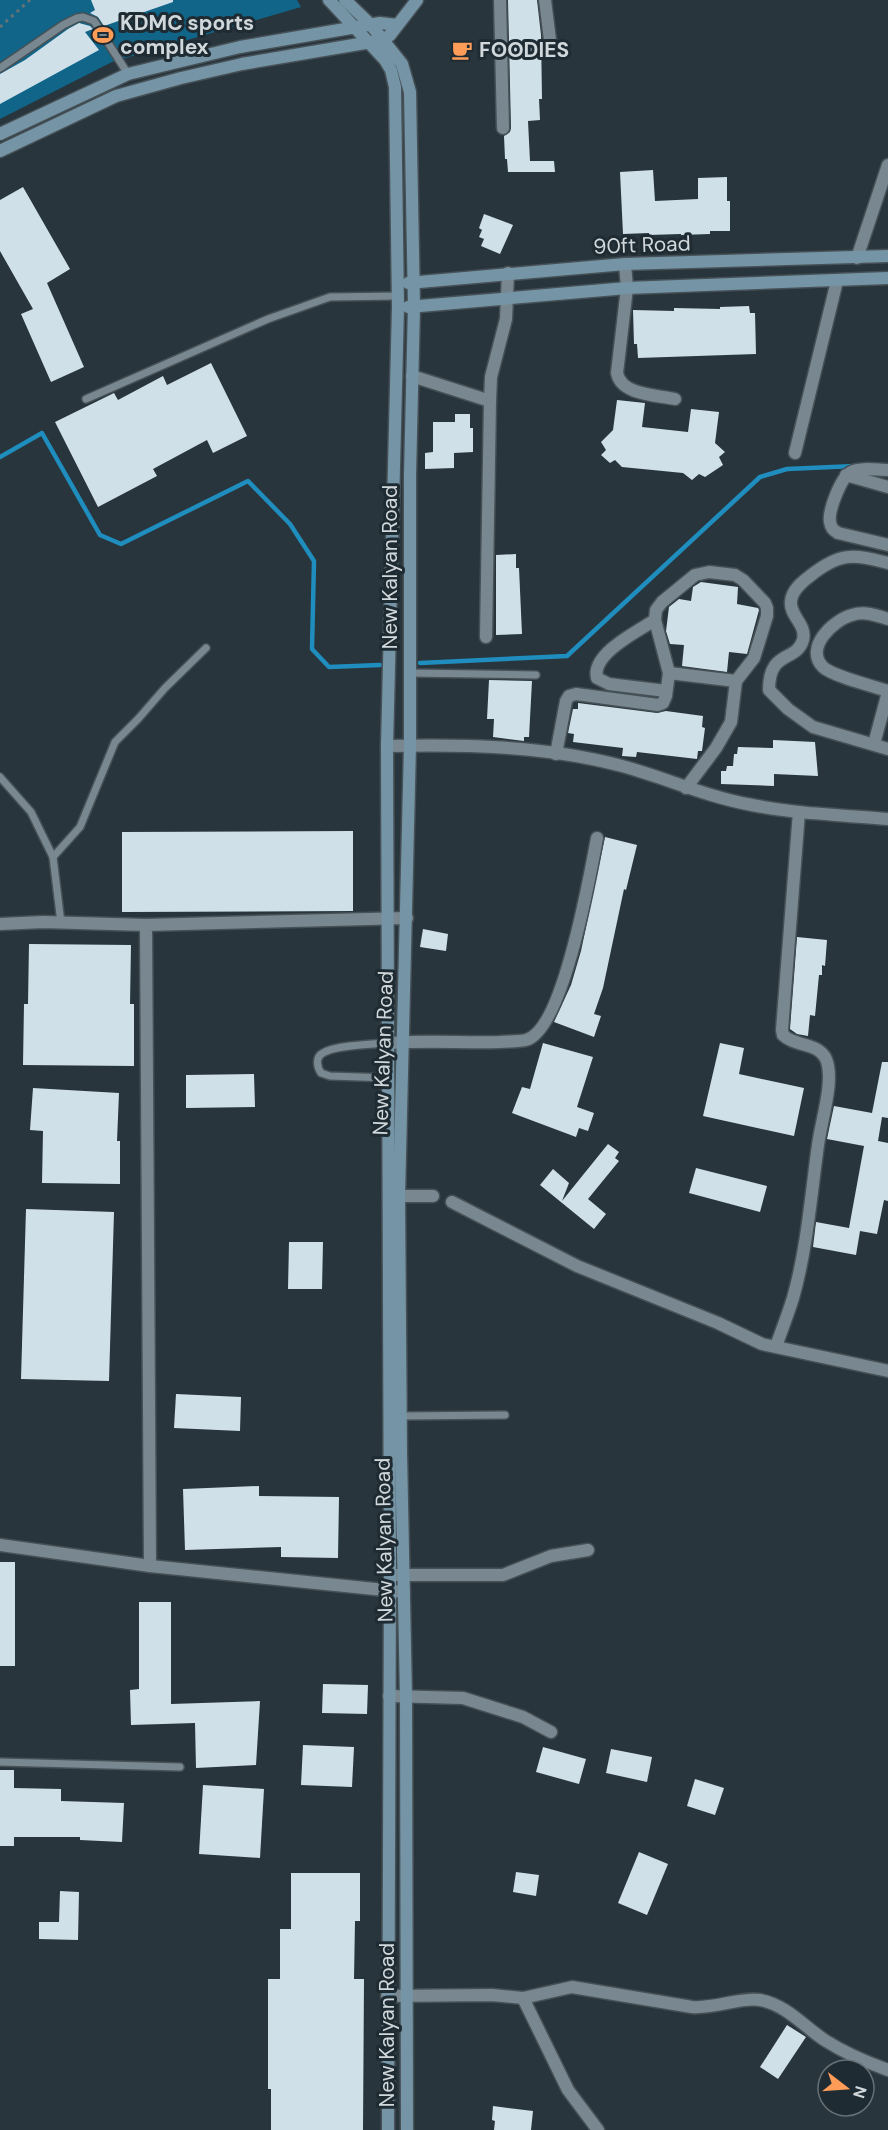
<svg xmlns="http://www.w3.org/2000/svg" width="888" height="2130" viewBox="0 0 888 2130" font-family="'DM Sans',sans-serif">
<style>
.green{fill:#106589}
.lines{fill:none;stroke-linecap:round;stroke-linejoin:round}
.stream{stroke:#1f8dbd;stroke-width:4.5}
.building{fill:#d0e0e9}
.lane-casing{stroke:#465157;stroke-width:10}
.street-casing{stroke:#465157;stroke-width:15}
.secondary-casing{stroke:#465157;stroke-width:15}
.path{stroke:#687379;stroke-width:3;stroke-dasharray:3 4.5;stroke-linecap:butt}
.lane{stroke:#798890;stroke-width:7}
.street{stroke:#798890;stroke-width:12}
.secondary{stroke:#7595a6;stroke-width:12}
.labels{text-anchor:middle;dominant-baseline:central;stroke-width:6;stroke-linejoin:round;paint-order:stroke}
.poi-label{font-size:21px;font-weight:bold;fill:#d0d8dc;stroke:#1f2b32;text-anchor:start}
.street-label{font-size:21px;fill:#d0d8dc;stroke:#1f2b32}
</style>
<rect width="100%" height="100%" fill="#29353c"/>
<polygon class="green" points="0,0 297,0 301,7 112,62 0,119"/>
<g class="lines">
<g class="stream">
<polyline points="0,457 42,433 100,535 121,544 248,481 290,524 314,561 312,649 329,667 380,665"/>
<polyline points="420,663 567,656 760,477 787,469 855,466"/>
</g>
</g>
<g class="building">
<polygon points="91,0 173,0 173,2 104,26 98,17 90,13 95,10"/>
<polygon points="508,0 537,0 541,35 542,99 539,99 540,120 528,121 530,161 554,161 555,172 508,172 507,159 505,159 504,136 510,132 511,128"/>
<polygon points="79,23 90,26 93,29 85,32 99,50 0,104 0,74 25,60 68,29"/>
<polygon points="653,170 655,201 698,199 698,178 727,177 727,201 730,201 730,231 710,231 710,234 681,235 681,234 649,235 649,233 623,234 620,172"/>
<polygon points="23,187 70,269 47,283 84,367 51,382 21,314 33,309 0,251 0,200"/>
<polygon points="484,214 513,225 500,254 481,246 484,239 479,237 482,230 479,228"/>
<polygon points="749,306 750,313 755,313 756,354 638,358 637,344 634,344 633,310 674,311 674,308 720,309 720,307"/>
<polygon points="211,363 247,436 213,453 207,440 153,469 157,476 98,507 55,422 114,393 118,400 163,376 167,385"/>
<polygon points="617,400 645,403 642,427 688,432 691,409 719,412 715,443 725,452 719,457 723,465 705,477 699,474 692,480 683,473 622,467 615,460 610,463 601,455 606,450 601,442 613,430"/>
<polygon points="455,414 470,414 470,428 473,428 473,452 454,453 454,468 425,469 425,453 433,452 433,422 455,422"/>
<polygon points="516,554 516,568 519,568 522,634 496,635 496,555"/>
<polygon points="701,582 738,587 737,604 758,608 759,610 747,654 729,652 727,672 682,666 684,645 670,644 666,631 669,607 679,599 691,601 693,587"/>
<polygon points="489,680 532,681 529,737 524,737 524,741 493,737 494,719 487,719"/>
<polygon points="578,703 657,713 666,711 703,716 702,727 705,728 702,751 698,751 697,759 637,752 636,757 622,756 623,748 573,742 574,734 568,733 573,709 578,709"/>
<polygon points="773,740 815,742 818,776 774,774 774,786 721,784 721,771 726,771 727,766 733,766 734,754 737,754 738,747 773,748"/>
<polygon points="353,831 353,911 122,912 122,832"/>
<polygon points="605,837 637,845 626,890 624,889 603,988 594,1014 601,1016 594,1037 554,1022 571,985 581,951"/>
<polygon points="423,929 448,934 446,951 420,947"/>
<polygon points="797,937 827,940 825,966 822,965 822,975 819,975 815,1016 810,1015 808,1036 797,1034 790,1029"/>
<polygon points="29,944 131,945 130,1004 134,1004 134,1066 23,1065 24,1004 28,1004"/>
<polygon points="543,1043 593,1057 577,1107 594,1113 588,1131 579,1128 576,1137 512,1113 522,1087 530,1089"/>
<polygon points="720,1043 744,1048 739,1074 804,1088 794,1136 703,1116"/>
<polygon points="882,1062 888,1062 888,1118 882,1117 878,1141 888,1143 888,1201 884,1200 877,1234 860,1231 856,1255 813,1247 816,1222 849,1228 864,1146 827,1139 834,1106 872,1113"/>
<polygon points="254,1074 255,1107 186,1108 186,1075"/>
<polygon points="33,1088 119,1093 117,1141 120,1141 120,1184 42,1183 43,1131 30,1130"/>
<polygon points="608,1144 619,1152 615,1158 619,1161 588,1199 606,1214 594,1229 540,1185 553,1169 569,1183 562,1201"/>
<polygon points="696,1168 767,1186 760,1212 689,1193"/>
<polygon points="26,1209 114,1212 109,1381 21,1379"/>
<polygon points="289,1242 323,1242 322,1289 288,1289"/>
<polygon points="176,1394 241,1397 240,1431 174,1428"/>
<polygon points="259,1486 259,1496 339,1497 338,1558 281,1557 281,1547 185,1550 183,1489"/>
<rect x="0" y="1562" width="15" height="104"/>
<polygon points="139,1602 171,1602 171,1704 260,1701 256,1765 196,1768 195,1723 131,1725 130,1690 139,1689"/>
<polygon points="323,1684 368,1685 367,1714 322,1713"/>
<polygon points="303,1745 354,1747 352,1787 301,1785"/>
<polygon points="543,1747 586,1759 579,1784 536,1772"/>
<polygon points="611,1749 652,1757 647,1782 606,1773"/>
<polygon points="0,1770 14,1770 14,1788 61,1789 61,1801 124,1803 122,1842 80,1840 80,1837 14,1837 14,1846 0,1846"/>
<polygon points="695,1779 724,1788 715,1815 687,1806"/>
<polygon points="203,1785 264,1789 260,1858 199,1854"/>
<polygon points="639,1852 668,1864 647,1915 618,1903"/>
<polygon points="516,1872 539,1875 536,1896 513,1892"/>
<polygon points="291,1873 360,1873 360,1921 355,1921 354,1979 364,1979 363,2130 271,2130 271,2089 268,2089 268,1979 280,1979 280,1929 291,1929"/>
<polygon points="60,1891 79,1892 78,1940 39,1939 39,1922 59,1922"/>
<polygon points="787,2025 806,2037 778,2079 760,2067"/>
<polygon points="493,2106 533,2111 531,2130 494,2130 495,2121 492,2120"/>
</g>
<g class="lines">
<g class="lane-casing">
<g id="lane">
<polyline points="0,68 63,25 77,18 83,17 94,21 128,74"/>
<polyline points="86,399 268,319 330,297 398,296"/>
<polyline points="410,673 536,675"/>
<polyline points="0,777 31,812 53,857 61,923"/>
<polyline points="53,857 80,827 115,742 138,719 165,688 206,648"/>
<path d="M389,1043C374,1044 334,1045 323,1053C315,1057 317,1067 321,1073L330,1076L390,1078"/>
<polyline points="401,1416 505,1415"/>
<polyline points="0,1762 180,1767"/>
</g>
</g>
<g class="street-casing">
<g id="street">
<polyline points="500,0 503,128"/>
<polyline points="545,0 550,40"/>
<polyline points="857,258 888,165"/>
<path d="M625,264L627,288L617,373C621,395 656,395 675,399"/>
<polyline points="412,376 490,401"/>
<polyline points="795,453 837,281"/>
<path d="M888,470C877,470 861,467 851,472C841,477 828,511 830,522C831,528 833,530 838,533L888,545"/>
<polyline points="846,475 888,487"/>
<path d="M888,563C853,554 840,552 810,576C802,582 792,590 791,601C789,616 807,624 803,640C796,663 769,649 769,690L788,709L813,727L888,749"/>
<path d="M888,619C876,615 864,611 852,615C833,620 804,648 823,667C832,676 873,686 888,691"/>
<path d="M655,620C638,631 591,654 597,678L609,684L666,691"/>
<polyline points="486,637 490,401 491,377 506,319 508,273"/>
<polyline points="669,673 736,681"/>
<polyline points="874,744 888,692"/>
<path d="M387,746C464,744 548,746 622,766C666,778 707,797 752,805C797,814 843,815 888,819"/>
<polyline points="556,754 566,701 569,696 576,694 658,705 663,703 666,696 669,673 655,620 656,610 662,602 695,575 709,572 735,575 743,580 765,603 767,608 767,616 754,658 736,681 731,722 716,748 686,788"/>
<polyline points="0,924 43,922 146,925"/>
<path d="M390,1043C426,1040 463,1043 499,1042C508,1041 518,1042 526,1040C563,1030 590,875 597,838"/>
<polyline points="390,1196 433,1196"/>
<polyline points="452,1202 577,1266 718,1323 762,1344 888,1371"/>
<path d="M776,1346C782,1330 788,1314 793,1298C807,1249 811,1195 818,1145C821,1121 835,1080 826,1059C818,1042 795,1047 783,1035L782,1030L799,812"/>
<polyline points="0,1545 150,1566 404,1592"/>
<polyline points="150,1566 146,925 407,918"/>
<polyline points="390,1575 503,1575 551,1556 588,1550"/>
<polyline points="389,1696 463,1698 523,1717 551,1732"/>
<polyline points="387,1996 492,1995 523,1998 568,2090 598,2130"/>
<path d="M523,1998L572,1987L692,2007C715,2009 740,1997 760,2000C787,2005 804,2027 826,2041C845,2053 866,2062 888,2070"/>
</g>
</g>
<g class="secondary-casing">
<g id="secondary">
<polyline points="329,0 385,60 391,70 395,87 398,307 387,746 390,1575 388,2130"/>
<polyline points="345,0 371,25 402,64 410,92 414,306 410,475 410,745 399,1196 401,1453 406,1696 407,2130"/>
<polyline points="0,134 128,74 240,47 380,23 397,25"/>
<polyline points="0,151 116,96 181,78 242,64 383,40 390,35 417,0"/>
<polyline points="408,283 625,264 888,256"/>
<polyline points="408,307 627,288 888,278"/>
</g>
</g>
<polyline class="path" points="0,27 30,0"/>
<use href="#lane" class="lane"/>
<use href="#street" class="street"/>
<use href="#secondary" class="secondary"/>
</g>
<defs>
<g id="stadium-bare" transform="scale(1.62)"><path d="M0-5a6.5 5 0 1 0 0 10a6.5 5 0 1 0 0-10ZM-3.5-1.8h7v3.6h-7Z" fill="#fe9c58" stroke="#1f2b32" stroke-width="2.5" paint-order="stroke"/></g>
<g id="cafe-bare" transform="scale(1.62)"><path d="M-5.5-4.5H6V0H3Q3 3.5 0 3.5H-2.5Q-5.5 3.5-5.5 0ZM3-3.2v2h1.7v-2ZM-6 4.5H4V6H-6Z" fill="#fe9c58" stroke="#1f2b32" stroke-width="2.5" paint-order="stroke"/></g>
</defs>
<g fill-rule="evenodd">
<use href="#stadium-bare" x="103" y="35"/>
<use href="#cafe-bare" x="462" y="50"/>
</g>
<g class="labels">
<g class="poi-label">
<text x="120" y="23">KDMC sports<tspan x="120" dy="24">complex</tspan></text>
<text x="479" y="50">FOODIES</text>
</g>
<g class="street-label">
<text transform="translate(642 245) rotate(-2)">90ft Road</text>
<text transform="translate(390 567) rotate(-90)">New Kalyan Road</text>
<text transform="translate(383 1053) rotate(-88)">New Kalyan Road</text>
<text transform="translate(384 1540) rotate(-91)">New Kalyan Road</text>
<text transform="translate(387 2025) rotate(-90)">New Kalyan Road</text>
</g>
</g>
<g transform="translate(846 2088) rotate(107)"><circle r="28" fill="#1f2b32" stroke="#667076" stroke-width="1.5"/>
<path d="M0-4.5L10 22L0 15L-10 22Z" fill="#fe9c58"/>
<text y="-9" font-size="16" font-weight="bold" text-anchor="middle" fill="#d0d8dc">N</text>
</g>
</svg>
